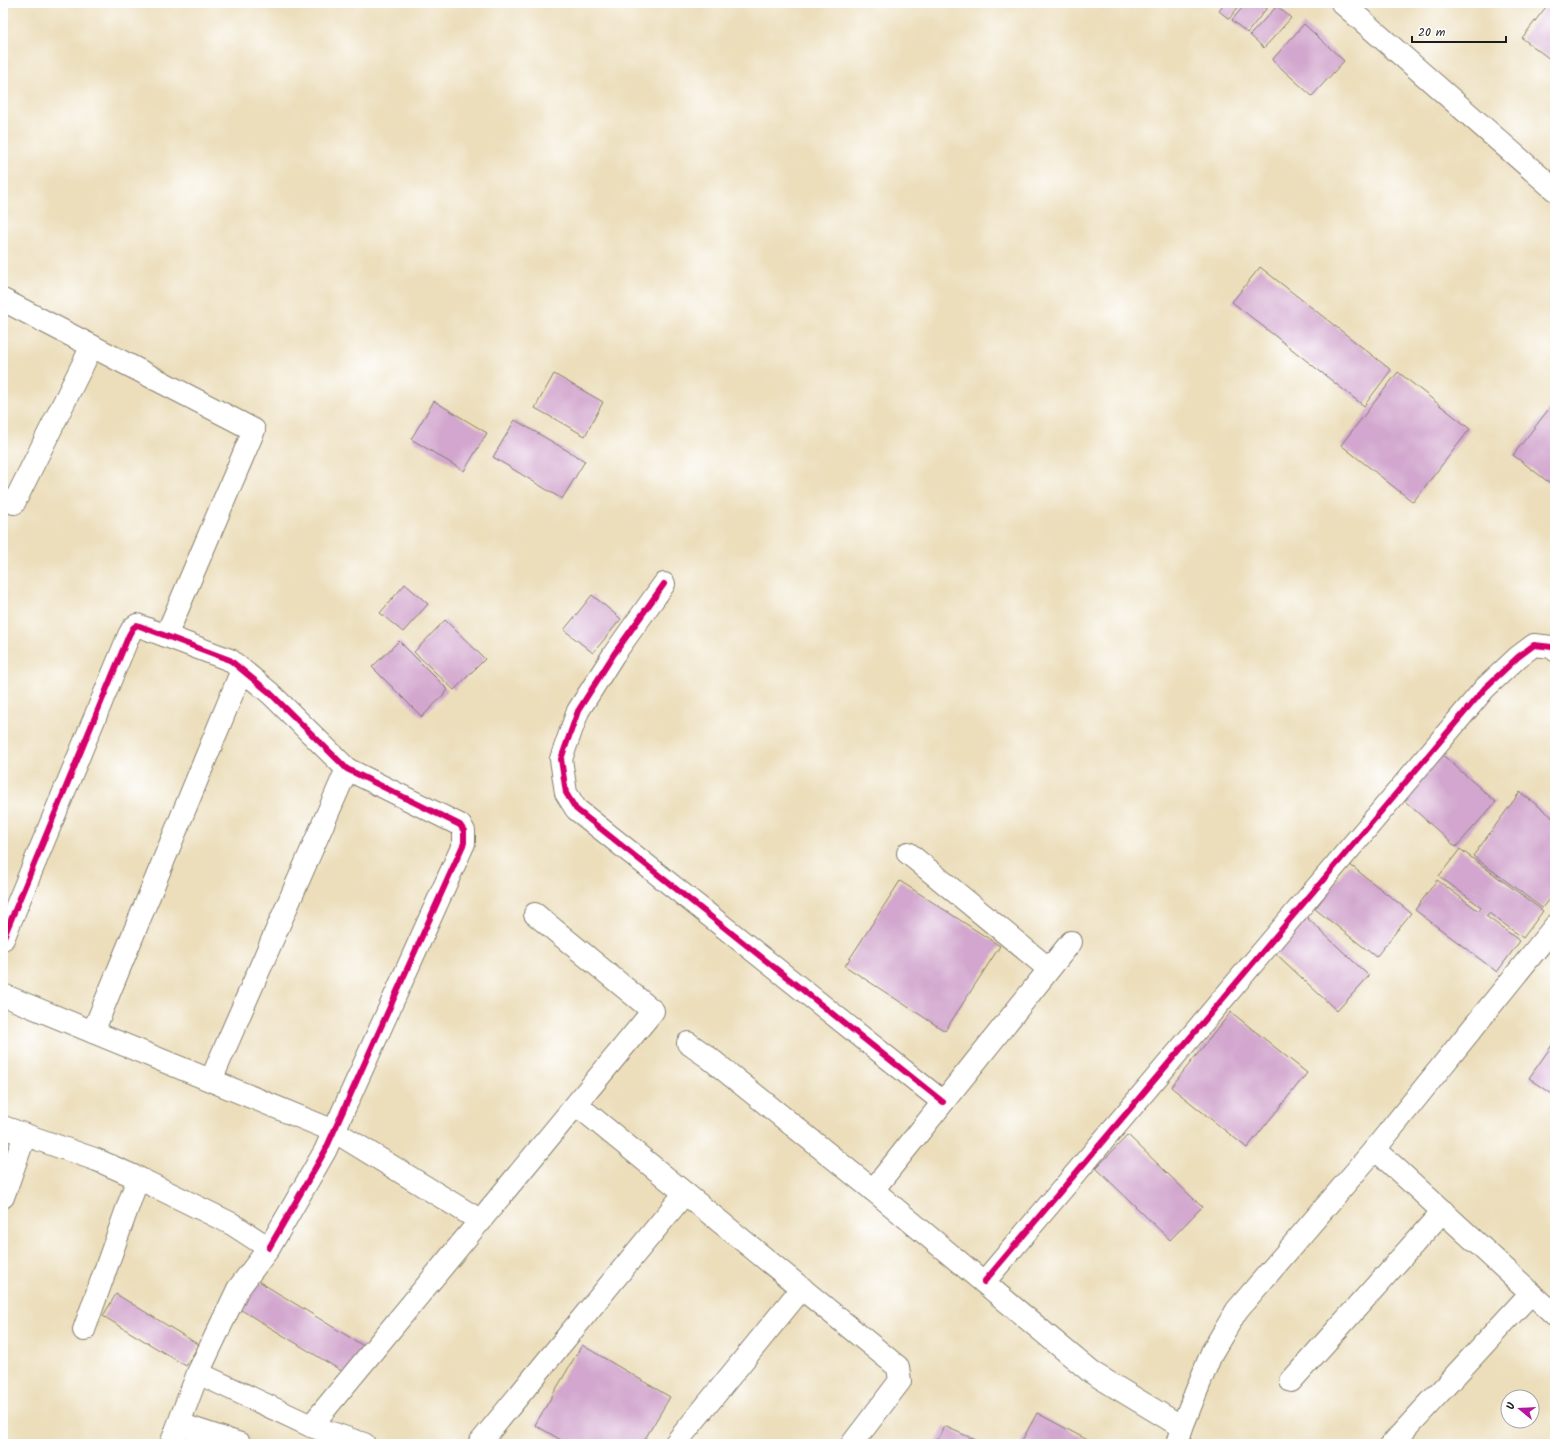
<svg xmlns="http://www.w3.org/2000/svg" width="1558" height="1447" viewBox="0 0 1558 1447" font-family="Kalam,sans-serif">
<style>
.building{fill:#d2a6ce}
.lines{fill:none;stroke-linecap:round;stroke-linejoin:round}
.minor-casing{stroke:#847d6c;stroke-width:24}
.tertiary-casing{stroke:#847d6c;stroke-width:24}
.minor{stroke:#fff;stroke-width:22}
.tertiary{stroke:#fff;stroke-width:22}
.cycleway-casing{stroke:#fff;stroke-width:8}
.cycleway{stroke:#d6006c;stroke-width:6}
</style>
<rect width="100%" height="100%" fill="#fff"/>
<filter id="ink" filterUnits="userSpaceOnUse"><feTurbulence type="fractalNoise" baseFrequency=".025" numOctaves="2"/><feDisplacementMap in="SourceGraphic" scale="8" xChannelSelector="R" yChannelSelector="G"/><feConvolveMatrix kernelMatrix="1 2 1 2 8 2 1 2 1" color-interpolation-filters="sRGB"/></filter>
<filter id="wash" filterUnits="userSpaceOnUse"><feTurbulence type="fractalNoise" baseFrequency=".012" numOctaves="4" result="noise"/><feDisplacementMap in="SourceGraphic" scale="16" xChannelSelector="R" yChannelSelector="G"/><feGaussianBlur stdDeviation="0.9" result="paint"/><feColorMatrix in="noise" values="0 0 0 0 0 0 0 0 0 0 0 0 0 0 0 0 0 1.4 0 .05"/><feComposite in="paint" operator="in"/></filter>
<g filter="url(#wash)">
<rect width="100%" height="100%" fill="#ecdebb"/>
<g id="blocks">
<g class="building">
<polygon points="1225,3 1241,3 1229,19 1219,11"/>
<polygon points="1246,3 1271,3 1247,33 1232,20"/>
<polygon points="1549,3 1555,3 1555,63 1522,38"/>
<polygon points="1277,6 1291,18 1264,48 1250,35"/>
<polygon points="1304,24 1344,61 1312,96 1272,60"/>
<polygon points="1260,267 1391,370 1364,406 1232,302"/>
<polygon points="1398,372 1470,429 1413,502 1341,445"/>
<polygon points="554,374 603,402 585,436 535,408"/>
<polygon points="434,401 487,433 464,471 411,439"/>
<polygon points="1552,405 1555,407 1555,487 1513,455"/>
<polygon points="515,420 585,461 562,499 493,457"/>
<polygon points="405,584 428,604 403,632 380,613"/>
<polygon points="592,595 621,619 593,653 564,630"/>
<polygon points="445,620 485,659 454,690 414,652"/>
<polygon points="399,641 448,690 422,717 372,667"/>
<polygon points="1437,750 1496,802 1456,847 1397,794"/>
<polygon points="1520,792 1555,819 1555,891 1542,908 1473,856"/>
<polygon points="1460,849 1543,911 1523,938 1489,913 1486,916 1520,941 1497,972 1415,910 1437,880 1479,911 1481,907 1439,876"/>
<polygon points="1349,864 1411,913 1376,957 1315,909"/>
<polygon points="900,881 1000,946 945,1031 845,966"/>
<polygon points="1304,915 1369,976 1337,1011 1272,950"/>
<polygon points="1231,1012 1307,1073 1247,1148 1171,1087"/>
<polygon points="1555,1041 1555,1096 1529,1078"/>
<polygon points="1128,1135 1202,1207 1170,1240 1096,1168"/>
<polygon points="255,1279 367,1348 350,1376 238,1308"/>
<polygon points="116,1294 199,1345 186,1366 103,1316"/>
<polygon points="582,1345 670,1397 642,1444 568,1444 535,1425"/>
<polygon points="1037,1413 1095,1444 1020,1444"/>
<polygon points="944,1426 985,1444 936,1444"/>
</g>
</g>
</g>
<g filter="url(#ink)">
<use href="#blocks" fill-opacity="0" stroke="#847d6c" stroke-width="1"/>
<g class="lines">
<g class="minor-casing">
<g id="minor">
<polyline points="3,300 254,430 166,636"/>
<polyline points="14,503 92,346"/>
<polyline points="664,584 614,654 578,711 561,759 566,793 576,809 943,1102"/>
<polyline points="908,853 1049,969"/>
<polyline points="3,939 129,635 133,628 137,625 230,660 270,693 347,769 460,825 464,831 464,843 334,1131 325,1151 269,1248"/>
<polyline points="3,995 334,1131 481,1221"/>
<polyline points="93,1032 242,670"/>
<polyline points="688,1043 708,1057 873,1190 1091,1372 1182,1427"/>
<polyline points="211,1080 347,769"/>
<polyline points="577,1105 898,1367 900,1381 852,1444"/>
<polyline points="3,1127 97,1160 138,1178 232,1224 269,1248 238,1289 198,1373 171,1444"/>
<polyline points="1375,1149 1555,1315"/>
<polyline points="873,1190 1071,942"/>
<polyline points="3,1197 25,1135"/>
<polyline points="984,1282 1485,688 1518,657 1534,645 1552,647 1555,650"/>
<polyline points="84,1330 138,1178"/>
<polyline points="198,1373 311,1426 364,1444"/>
<polyline points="1291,1381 1443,1211"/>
<polyline points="179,1424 240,1444"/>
<polyline points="311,1426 653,1011 535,914"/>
<polyline points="479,1444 685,1193"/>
<polyline points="675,1444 802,1288"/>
<polyline points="1177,1444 1182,1427 1212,1352 1237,1310 1375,1149 1555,926"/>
<polyline points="1392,1444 1531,1293"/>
</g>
</g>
<g class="tertiary-casing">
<polyline id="tertiary" points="1342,3 1555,190"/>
</g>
<use href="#minor" class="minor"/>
<use href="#tertiary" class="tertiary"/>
<g class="cycleway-casing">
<g id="cycleway">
<polyline points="664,584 614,654 578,711 561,759 566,793 576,809 943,1102"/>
<polyline points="3,939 129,635 133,628 137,625 230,660 270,693 347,769 460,825 464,831 464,843 334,1131 325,1151 269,1248"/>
<polyline points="984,1282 1485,688 1518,657 1534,645 1552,647 1555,650"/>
</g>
</g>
<use href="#cycleway" class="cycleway"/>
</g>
</g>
<rect width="1558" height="1447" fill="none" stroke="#fff" stroke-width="16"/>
<g transform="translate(1520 1409) rotate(288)"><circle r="19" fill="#ffffff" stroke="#a4a4a4"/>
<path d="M0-3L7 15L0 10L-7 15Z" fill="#b5179e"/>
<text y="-6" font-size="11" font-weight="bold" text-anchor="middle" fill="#1c1c1c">U</text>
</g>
<path d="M1412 36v6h94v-6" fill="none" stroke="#1c1c1c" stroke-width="2"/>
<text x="1418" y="36" font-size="12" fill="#1c1c1c" stroke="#ffffff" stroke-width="3" paint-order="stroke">20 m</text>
</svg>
